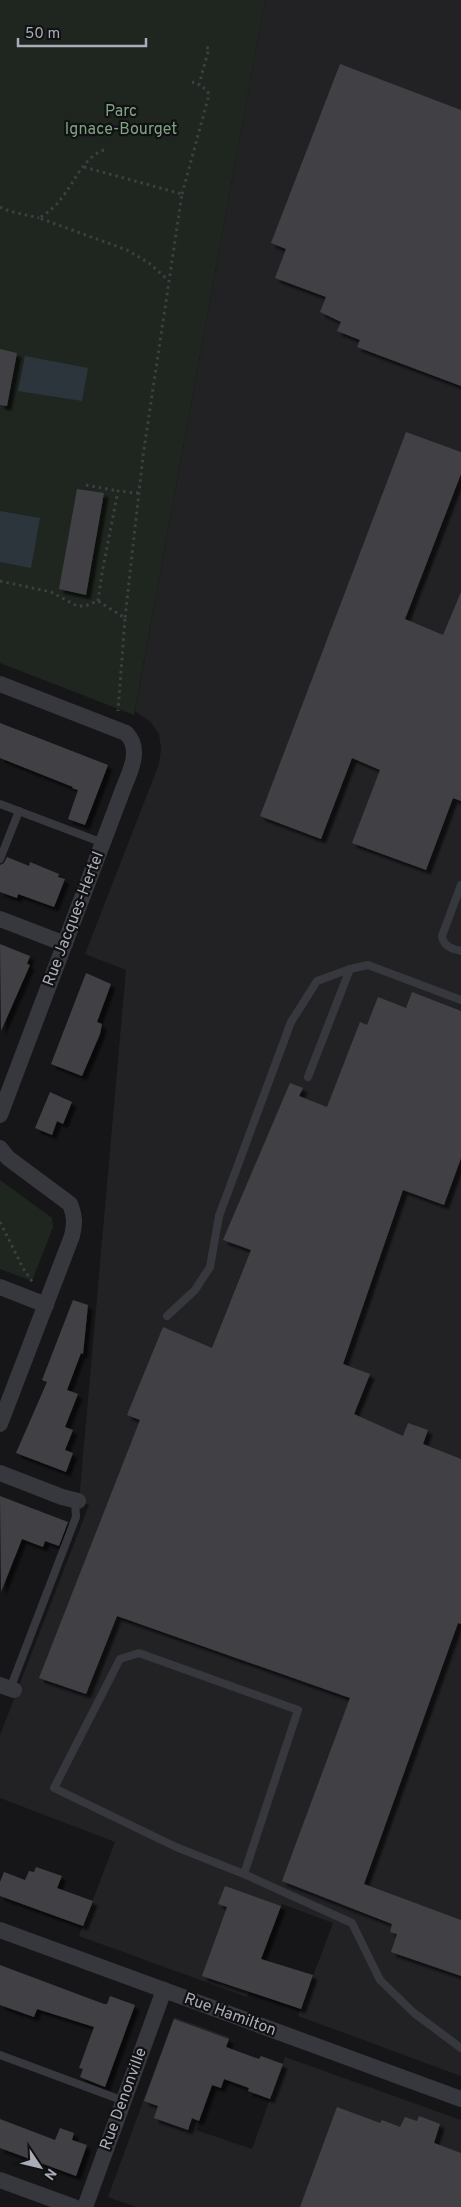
<svg xmlns="http://www.w3.org/2000/svg" width="461" height="2207" viewBox="0 0 461 2207" font-family="Overpass,sans-serif">
<style>
.built{fill:#222225}
.green{fill:#1e261f}
.water{fill:#2c353c}
.building{fill:#404145;filter:url(#shadow)}
.lines{fill:none;stroke-linecap:round;stroke-linejoin:round}
.path{stroke:#3d3f44;stroke-width:3;stroke-dasharray:2.5 4;stroke-linecap:butt}
.lane{stroke:#37383d;stroke-width:8}
.street{stroke:#37383d;stroke-width:16}
.labels{text-anchor:middle;dominant-baseline:central;stroke-width:4.5;stroke-linejoin:round;paint-order:stroke}
.park-label{font-size:16px;fill:#7fa381;stroke:#111113}
.street-label{font-size:16px;fill:#a8adb8;stroke:#111113}
</style>
<defs>
<filter id="shadow"><feDropShadow dx="4.5" dy="4.5" stdDeviation="1" flood-color="#0009"/></filter>
</defs>
<rect width="100%" height="100%" fill="#161618"/>
<g class="built">
<polygon points="265,0 461,0 461,2076 298,2016 333,1923 282,1904 247,1997 79,1936 115,1842 0,1798 0,1735 89,1505 79,1501 126,970 85,954 159,764 161,749 159,734 150,721 135,711"/>
<polygon points="174,2017 229,2037 196,2130 252,2149 285,2057 461,2120 461,2207 136,2207 108,2197"/>
</g>
<g class="green">
<polygon points="0,0 265,0 134,715 0,663"/>
<polygon points="0,1180 52,1218 53,1227 32,1281 0,1269"/>
</g>
<g class="water">
<polygon points="25,356 88,368 82,401 18,391"/>
<polygon points="0,511 40,518 31,568 0,562"/>
</g>
<g class="building">
<polygon points="340,64 461,110 461,386 357,347 360,340 337,331 341,322 320,312 326,297 275,278 286,249 271,243"/>
<polygon points="0,349 17,353 7,406 0,405"/>
<polygon points="406,432 461,452 461,474 405,619 443,635 461,592 461,801 453,798 426,870 352,843 380,770 352,758 321,839 260,816"/>
<polygon points="77,489 104,493 86,595 59,589"/>
<polygon points="0,723 108,765 85,825 68,819 78,790 72,788 73,787 0,758"/>
<polygon points="7,857 29,866 30,862 59,874 58,877 65,879 54,907 18,894 17,898 0,892 0,865 4,863"/>
<polygon points="0,944 30,956 27,964 30,965 1,1031"/>
<polygon points="86,973 111,984 97,1022 102,1024 100,1034 82,1076 51,1064"/>
<polygon points="412,992 461,1011 461,1158 444,1205 403,1190 343,1364 370,1374 354,1414 403,1436 408,1423 428,1430 423,1444 461,1459 461,1624 458,1623 364,1884 461,1920 461,1976 391,1952 397,1934 390,1932 392,1924 282,1881 350,1698 117,1616 86,1694 39,1678 140,1420 127,1415 163,1327 212,1348 251,1250 223,1240 290,1083 303,1088 299,1096 327,1107 360,1022 367,1025 378,997 406,1008"/>
<polygon points="50,1092 72,1102 63,1124 57,1121 52,1135 35,1128"/>
<polygon points="73,1300 88,1305 83,1354 81,1353 67,1390 78,1394 65,1427 73,1430 65,1450 73,1453 66,1472 16,1453 47,1382 42,1380"/>
<polygon points="0,1496 68,1522 59,1546 45,1541 43,1547 22,1539 1,1592"/>
<polygon points="36,1867 62,1876 57,1888 93,1901 83,1926 0,1896 0,1882 4,1872 25,1880 29,1871 34,1872"/>
<polygon points="225,1886 281,1906 261,1959 313,1975 301,2009 202,1976 227,1907 218,1904"/>
<polygon points="0,1965 104,2004 107,2004 110,1996 135,2005 105,2087 80,2077 83,2069 79,2068 94,2027 37,2009 34,2017 0,2005"/>
<polygon points="174,2019 229,2039 226,2047 259,2059 261,2056 283,2064 270,2099 248,2091 249,2088 224,2079 221,2088 212,2085 199,2121 192,2118 188,2130 154,2118 158,2106 144,2101"/>
<polygon points="337,2107 380,2123 382,2120 400,2127 405,2117 417,2121 419,2116 440,2124 434,2143 461,2153 461,2207 300,2207"/>
<polygon points="0,2119 55,2140 60,2128 74,2133 72,2140 87,2145 76,2176 0,2148"/>
</g>
<g class="lines">
<g class="path">
<polyline points="192,82 199,85"/>
<path d="M104,150C83,157 74,184 60,200C54,208 47,213 39,218L127,250L149,263L168,280"/>
<polyline points="84,167 182,194 143,456 125,618"/>
<polyline points="182,194 209,95 207,90 199,85 209,48 205,47"/>
<polyline points="0,207 9,211 39,218"/>
<polyline points="86,485 118,491"/>
<polyline points="0,581 51,592 77,606 85,606 98,601 125,618 118,711"/>
<polyline points="98,601 102,573 118,491 138,493"/>
<polyline points="0,1222 23,1268 33,1283"/>
</g>
<g class="lane">
<polyline points="0,804 103,843"/>
<polyline points="0,859 19,811"/>
<path d="M461,885L442,936C444,947 451,948 461,951"/>
<polyline points="308,1077 350,969"/>
<polyline points="167,1316 195,1290 210,1267 219,1216 291,1022 317,981 350,969 368,965 461,1000"/>
<polyline points="10,1689 76,1517 75,1500"/>
<polyline points="244,1874 298,1710 139,1653 120,1659 54,1788 176,1847 244,1874 352,1923 380,1980 414,2013 461,2048"/>
<polyline points="0,2055 124,2101"/>
</g>
<g class="street">
<path d="M0,684L126,733C143,750 129,773 122,792L0,1115"/>
<polyline points="0,919 65,944"/>
<path d="M0,1148L8,1158L70,1204C75,1216 75,1224 72,1236L0,1424"/>
<polyline points="0,1287 46,1305"/>
<polyline points="0,1473 62,1497 78,1501"/>
<polyline points="0,1685 14,1690"/>
<polyline points="0,1930 461,2099"/>
<polyline points="0,2180 74,2207"/>
<polyline points="85,2207 164,1990"/>
</g>
</g>
<g class="labels">
<g class="park-label">
<text x="121" y="112">Parc<tspan x="121" dy="18">Ignace-Bourget</tspan></text>
</g>
<g class="street-label">
<text transform="translate(74 919) rotate(-69)">Rue Jacques-Hertel</text>
<text transform="translate(230 2015) rotate(20)">Rue Hamilton</text>
<text transform="translate(124 2099) rotate(-70)">Rue Denonville</text>
</g>
</g>
<g transform="translate(40 2167) rotate(125)" stroke="#111113" stroke-width="4" paint-order="stroke">
<path d="M0-4L9 19L0 12L-9 19Z" fill="#a8adb8"/>
<text y="-8" font-size="14" font-weight="bold" text-anchor="middle" fill="#a8adb8">N</text>
</g>
<path d="M18 38v8h128v-8" fill="none" stroke="#a8adb8" stroke-width="2.5"/>
<text x="25" y="38" font-size="15" fill="#a8adb8" stroke="#111113" stroke-width="4" paint-order="stroke">50 m</text>
</svg>
